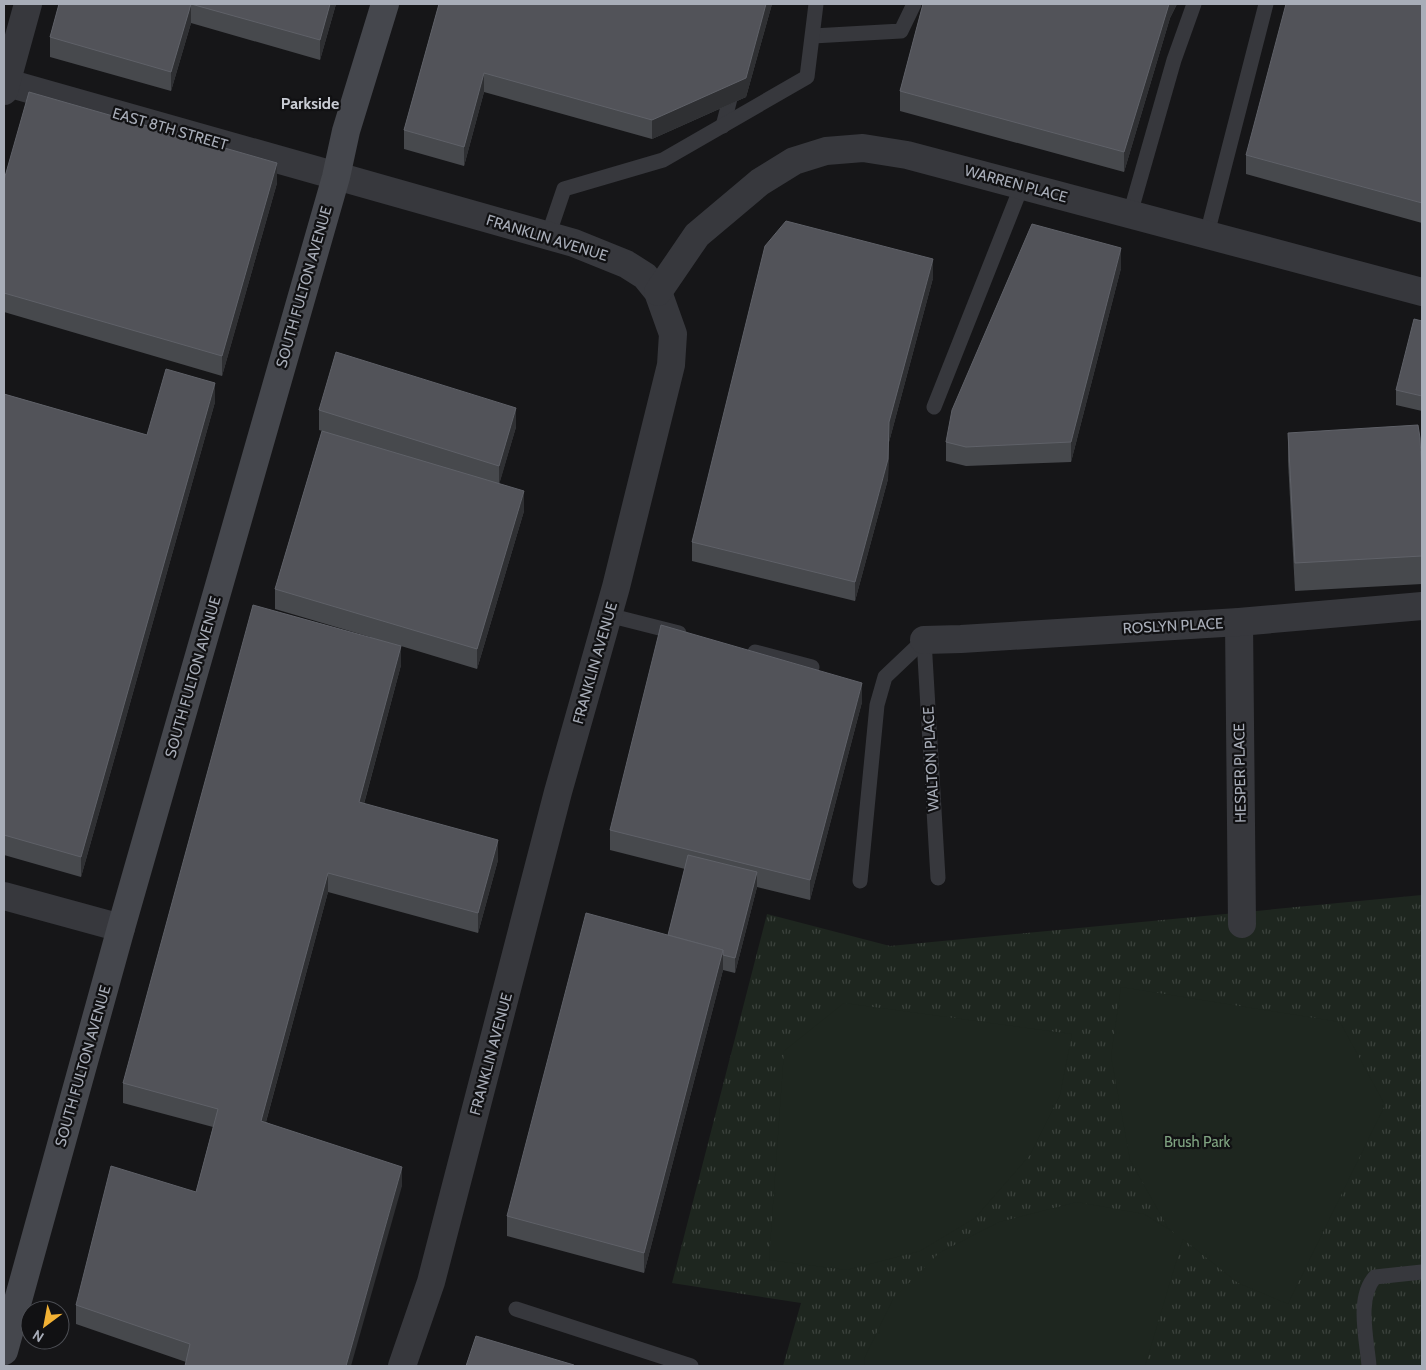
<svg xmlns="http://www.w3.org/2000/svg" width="1426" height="1370" viewBox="0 0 1426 1370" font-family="Cabin,sans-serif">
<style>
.park{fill:url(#park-tufts)}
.garden{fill:#1e261f}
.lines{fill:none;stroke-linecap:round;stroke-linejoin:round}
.lane{stroke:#37383d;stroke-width:15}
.street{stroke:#37383d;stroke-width:28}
.secondary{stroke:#45474d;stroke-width:28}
.wall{fill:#47494d}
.shaded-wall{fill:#2f3033}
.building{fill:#525359;stroke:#5f6168}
.labels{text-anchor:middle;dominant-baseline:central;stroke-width:4.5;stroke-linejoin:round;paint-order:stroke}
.street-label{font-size:15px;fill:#a8adb8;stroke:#111113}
.park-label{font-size:15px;fill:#7fa381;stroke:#111113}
.neighbourhood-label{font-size:16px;font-weight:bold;fill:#c9ccd4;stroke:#111113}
</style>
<defs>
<pattern id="park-tufts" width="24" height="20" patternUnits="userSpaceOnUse" patternTransform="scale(1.25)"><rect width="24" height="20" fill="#1e261f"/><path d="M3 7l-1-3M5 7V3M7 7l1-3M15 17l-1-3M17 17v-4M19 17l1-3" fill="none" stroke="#3c433d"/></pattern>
</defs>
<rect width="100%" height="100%" fill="#161618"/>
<polygon class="park" points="1422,895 1422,1366 783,1366 801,1303 672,1283 767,914 890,946"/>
<g class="garden">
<polygon points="1121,987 1340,1022 1385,1105 1288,1304 1238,1283 1183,1239 1145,1366 864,1366 865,1357 893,1299 939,1253 999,1222 1077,1202 1144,1214 1176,1234 1168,1228 1130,1160 1111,1056"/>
<polygon points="844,1003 1072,1034 1060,1095 1030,1155 975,1218 920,1251 847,1270 769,1260 784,1051"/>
</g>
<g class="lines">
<g class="lane">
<polyline points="813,36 901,31 914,4"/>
<polyline points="723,126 733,87"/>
<polyline points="1130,214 1174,60 1194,4"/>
<polyline points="1207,234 1266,4"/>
<polyline points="548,236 564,189 663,160 807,77 816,4"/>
<polyline points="934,407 1022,185"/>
<polyline points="608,615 679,633"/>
<polyline points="924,640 938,878"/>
<polyline points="755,652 812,667"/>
<polyline points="860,881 877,705 885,677 924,640"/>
<polyline points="516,1309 691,1366"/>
<path d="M1369,1366C1367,1340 1356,1298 1375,1277L1422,1272"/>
</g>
<g class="street">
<polyline points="4,82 574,243 626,264 645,276 658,292 673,334 671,365 616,587 558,792 431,1282 402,1366"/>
<polyline points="4,91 28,4"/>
<polyline points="658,292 697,235 760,182 794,161 826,151 863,148 907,155 1422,292"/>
<polyline points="1239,622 1242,924"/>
<polyline points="924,640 961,639 1239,622 1422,606"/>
<polyline points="4,896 121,928"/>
</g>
<polyline class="secondary" points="4,1351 121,928 336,177 346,131 385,4"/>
</g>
<g class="wall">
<polygon points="59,4 336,4 320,60 191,23 171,91 50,57 50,37"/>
<polygon points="439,4 772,4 746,97 652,139 484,92 464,166 404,149 404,130"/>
<polygon points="923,4 1177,4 1170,18 1124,172 900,111 900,91"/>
<polygon points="1422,4 1422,223 1246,174 1246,155"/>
<polygon points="4,180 277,183 222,376 4,312"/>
<polygon points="1121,268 1071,462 966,466 946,461 946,442"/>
<polygon points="933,278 889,442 888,479 855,601 692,561 692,542"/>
<polygon points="1422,321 1422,411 1396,405 1396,390"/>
<polygon points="4,394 147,435 215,402 81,877 4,855"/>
<polygon points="319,410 516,427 499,484 524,511 477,669 401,646 401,665 364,804 498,860 478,933 328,892 266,1122 402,1186 186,1362 76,1324 76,1305 196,1192 213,1127 123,1103 123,1083 370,637 275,609 275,589 322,431 319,430"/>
<polygon points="1288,433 1422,451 1422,584 1295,591 1288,461"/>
<polygon points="862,702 810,900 757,887 735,973 723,970 644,1273 507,1236 507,1216 668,935 685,869 610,850 610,830"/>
</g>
<g class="shaded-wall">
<polygon points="191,4 191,23 171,91 171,72"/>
<polygon points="330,4 336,4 320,60 320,40"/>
<polygon points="766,4 772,4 746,97 652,139 652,120"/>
<polygon points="1169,4 1177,4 1170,18 1124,172 1124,152"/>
<polygon points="484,73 484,92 464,166 464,147"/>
<polygon points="277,163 277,183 222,376 222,356"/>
<polygon points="1121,248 1121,268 1071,462 1071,442"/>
<polygon points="933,259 933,278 889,442 888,479 855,601 855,582 889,422"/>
<polygon points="215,383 215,402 81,877 81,857"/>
<polygon points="516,408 516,427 499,485 499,466"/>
<polygon points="524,491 524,511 477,669 477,649"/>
<polygon points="401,646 401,665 359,822 359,802"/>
<polygon points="862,683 862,702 810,900 810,880"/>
<polygon points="498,840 498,860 478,933 478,913"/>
<polygon points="757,872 757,887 735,973 735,958"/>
<polygon points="328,873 328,892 261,1140 261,1121"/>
<polygon points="723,950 723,970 644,1273 644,1253"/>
<polygon points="402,1167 402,1186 351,1366 346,1366"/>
</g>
<g class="building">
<polygon points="59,4 191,4 171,72 50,37"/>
<polygon points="191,4 330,4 320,40"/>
<polygon points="439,4 766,4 746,78 652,120 484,73 464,147 404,130"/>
<polygon points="923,4 1169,4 1124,152 900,91"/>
<polygon points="1286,4 1422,4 1422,203 1246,155"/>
<polygon points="29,92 277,163 222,356 4,293 4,180"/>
<polygon points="786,221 933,259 889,422 888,459 855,582 692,542 765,246"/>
<polygon points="1032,224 1121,248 1071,442 966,447 946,442 952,410"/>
<polygon points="1414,319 1422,321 1422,396 1396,390"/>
<polygon points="336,352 516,408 499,466 319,410"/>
<polygon points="166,369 215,383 81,857 4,835 4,394 147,435"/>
<polygon points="1418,425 1420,438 1422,476 1422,556 1295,563 1288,433"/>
<polygon points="322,431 524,491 477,649 275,589"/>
<polygon points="1421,451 1422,451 1422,476"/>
<polygon points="253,605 401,646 359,802 498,840 478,913 328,873 261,1121 402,1167 346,1366 185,1366 190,1344 76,1305 111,1166 196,1192 218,1109 123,1083"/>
<polygon points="661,625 862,683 810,880 610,830"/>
<polygon points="688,855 757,872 735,958 723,955 723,950 668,935"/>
<polygon points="586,913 723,950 644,1253 507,1216"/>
<polygon points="476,1336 574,1365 573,1366 466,1366"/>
</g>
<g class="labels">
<g class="street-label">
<text transform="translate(170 129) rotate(16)">EAST 8TH STREET</text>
<text transform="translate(1016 184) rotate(15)">WARREN PLACE</text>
<text transform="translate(547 238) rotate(17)">FRANKLIN AVENUE</text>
<text transform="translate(304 287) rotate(-74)">SOUTH FULTON AVENUE</text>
<text transform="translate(1173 626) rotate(-3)">ROSLYN PLACE</text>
<text transform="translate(595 663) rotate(-74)">FRANKLIN AVENUE</text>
<text transform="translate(193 677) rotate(-74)">SOUTH FULTON AVENUE</text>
<text transform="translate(931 759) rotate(-93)">WALTON PLACE</text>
<text transform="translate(1240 773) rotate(-91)">HESPER PLACE</text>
<text transform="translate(491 1054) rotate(-75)">FRANKLIN AVENUE</text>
<text transform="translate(83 1066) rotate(-74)">SOUTH FULTON AVENUE</text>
</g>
<g class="park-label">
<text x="1197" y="1142">Brush Park</text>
</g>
<g class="neighbourhood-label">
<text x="310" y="103">Parkside</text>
</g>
</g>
<rect width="1426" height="1370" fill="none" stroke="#a8adb8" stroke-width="10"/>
<g transform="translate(45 1325) rotate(212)"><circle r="24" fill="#111113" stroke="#4d4f55"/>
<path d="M0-4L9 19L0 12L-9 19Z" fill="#f2b134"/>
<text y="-8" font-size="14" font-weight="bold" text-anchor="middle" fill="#a8adb8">N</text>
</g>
</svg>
